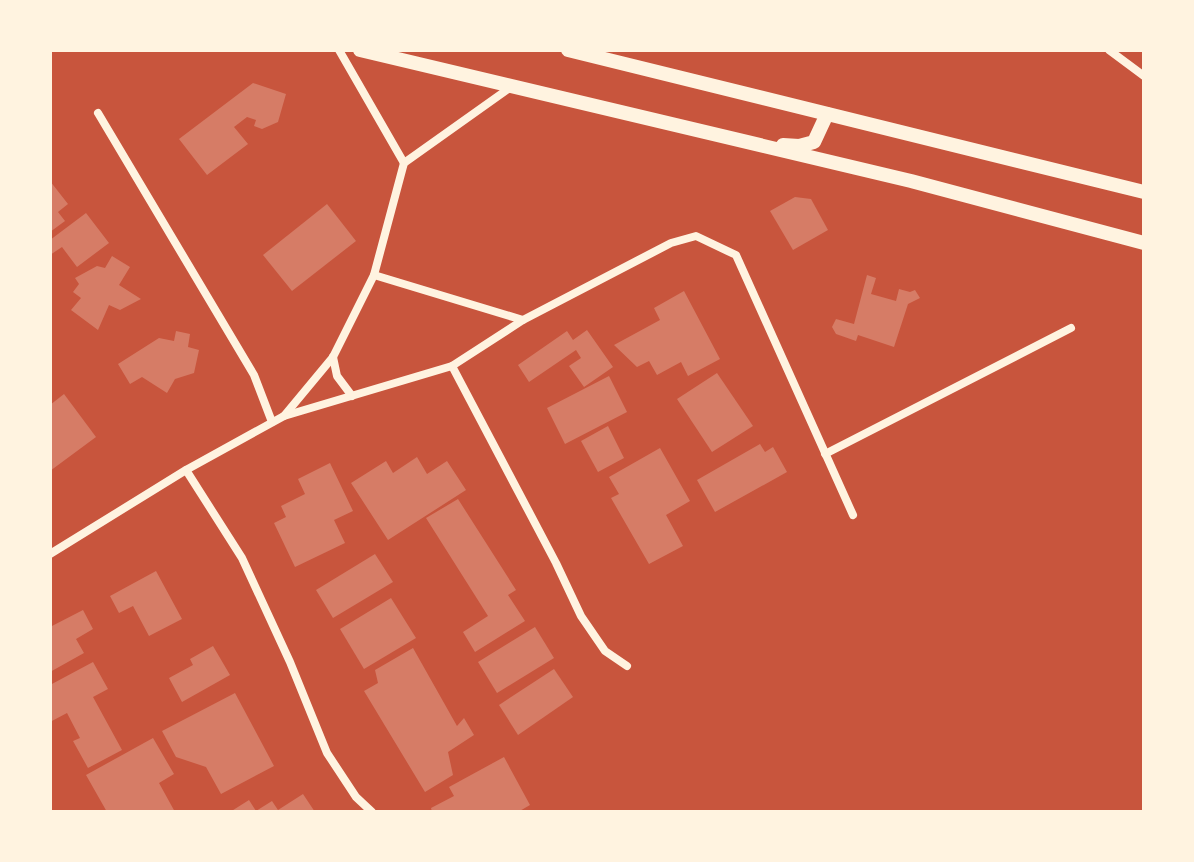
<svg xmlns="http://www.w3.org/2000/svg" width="1194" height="862" viewBox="0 0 1194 862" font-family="Lato,sans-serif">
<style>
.building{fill:#d67c66}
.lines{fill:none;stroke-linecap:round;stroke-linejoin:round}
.minor{stroke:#fff3e0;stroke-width:8}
.secondary{stroke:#fff3e0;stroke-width:14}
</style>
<rect width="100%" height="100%" fill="#c8553d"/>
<g class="building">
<polygon points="253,83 286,94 278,122 262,129 254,126 256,120 247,117 234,127 248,144 207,175 179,139"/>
<polygon points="50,181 68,204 58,212 65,221 50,232"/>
<polygon points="795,197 811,199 828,230 793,250 770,211"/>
<polygon points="327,204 356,241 292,291 263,255"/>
<polygon points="86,213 109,243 77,267 62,247 50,255 50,240"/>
<polygon points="112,256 130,267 119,285 141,299 120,310 109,305 98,330 71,310 81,298 73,292 79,284 75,278 97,266 105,268"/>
<polygon points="867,275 876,278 871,294 896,301 899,289 910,292 915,290 920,298 908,304 894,347 858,335 856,341 836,334 832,327 836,319 854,324"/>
<polygon points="684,291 720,359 688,376 681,362 657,375 649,361 637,367 614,345 660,320 654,308"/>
<polygon points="587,330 613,367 584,387 569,366 581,358 576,350 529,382 518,365 567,331 573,340"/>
<polygon points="176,331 190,334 188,347 199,350 194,373 175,379 167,393 142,377 130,384 118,364 159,338 174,341"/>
<polygon points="717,373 753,426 712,452 677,399"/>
<polygon points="609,376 627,412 565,444 547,408"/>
<polygon points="64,394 96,437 50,471 50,405"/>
<polygon points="608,426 624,458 598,472 581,441"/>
<polygon points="760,444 765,452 773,447 787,472 715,512 697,480"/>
<polygon points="660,448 690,501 666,515 683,546 649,564 611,498 619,494 609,477"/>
<polygon points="417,457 427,474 447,461 466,490 388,540 351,483 386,461 393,473"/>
<polygon points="330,463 353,511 334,520 345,543 295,567 274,523 286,517 281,506 305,494 298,479"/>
<polygon points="458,499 516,590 508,595 525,621 475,652 463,632 488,616 426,518"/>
<polygon points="375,554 393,582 333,618 316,590"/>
<polygon points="156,571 182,619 149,636 133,606 119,613 110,596"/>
<polygon points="391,598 416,638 364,669 340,629"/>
<polygon points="83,610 93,629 76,639 84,653 50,672 50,627"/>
<polygon points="535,627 554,658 497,693 478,662"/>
<polygon points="213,646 230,675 182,702 169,678 193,665 190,659"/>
<polygon points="413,648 457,726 464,718 474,735 448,752 453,775 425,792 364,691 378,683 375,670"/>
<polygon points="93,662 108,689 93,697 122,750 88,768 73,741 80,738 67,713 50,722 50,685"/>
<polygon points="554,669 573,697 518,735 499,705"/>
<polygon points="235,693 274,766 221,794 206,767 176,757 162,731"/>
<polygon points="153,738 174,774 159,783 175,812 107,812 86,775"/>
<polygon points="504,757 530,805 518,812 432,812 431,808 454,796 449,787"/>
<polygon points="303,794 315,812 230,812 249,800 256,811 272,801 278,810"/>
</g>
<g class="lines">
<g class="minor">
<polyline points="339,50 404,163"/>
<polyline points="1109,50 1144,76"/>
<polyline points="98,113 254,375 272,422"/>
<polyline points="374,275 523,320"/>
<polyline points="333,357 337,376 352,396"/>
<polyline points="452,366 556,563 581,616 605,651 627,666"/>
<polyline points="284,416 452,366 523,320 671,243 696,236 736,255 853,515"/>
<polyline points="825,454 1071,328"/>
<polyline points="186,470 242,558 290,662 327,753 356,797 372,812"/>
<polyline points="50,554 186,470 284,416 333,357 374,275 404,163 511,87"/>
</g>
<g class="secondary">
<polyline points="360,50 911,181 1144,243"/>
<polyline points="568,50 1144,192"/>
<polyline points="783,145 799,146 814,142 827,114"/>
</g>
</g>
<rect width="1194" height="862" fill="none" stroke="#fff3e0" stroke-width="104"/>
</svg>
